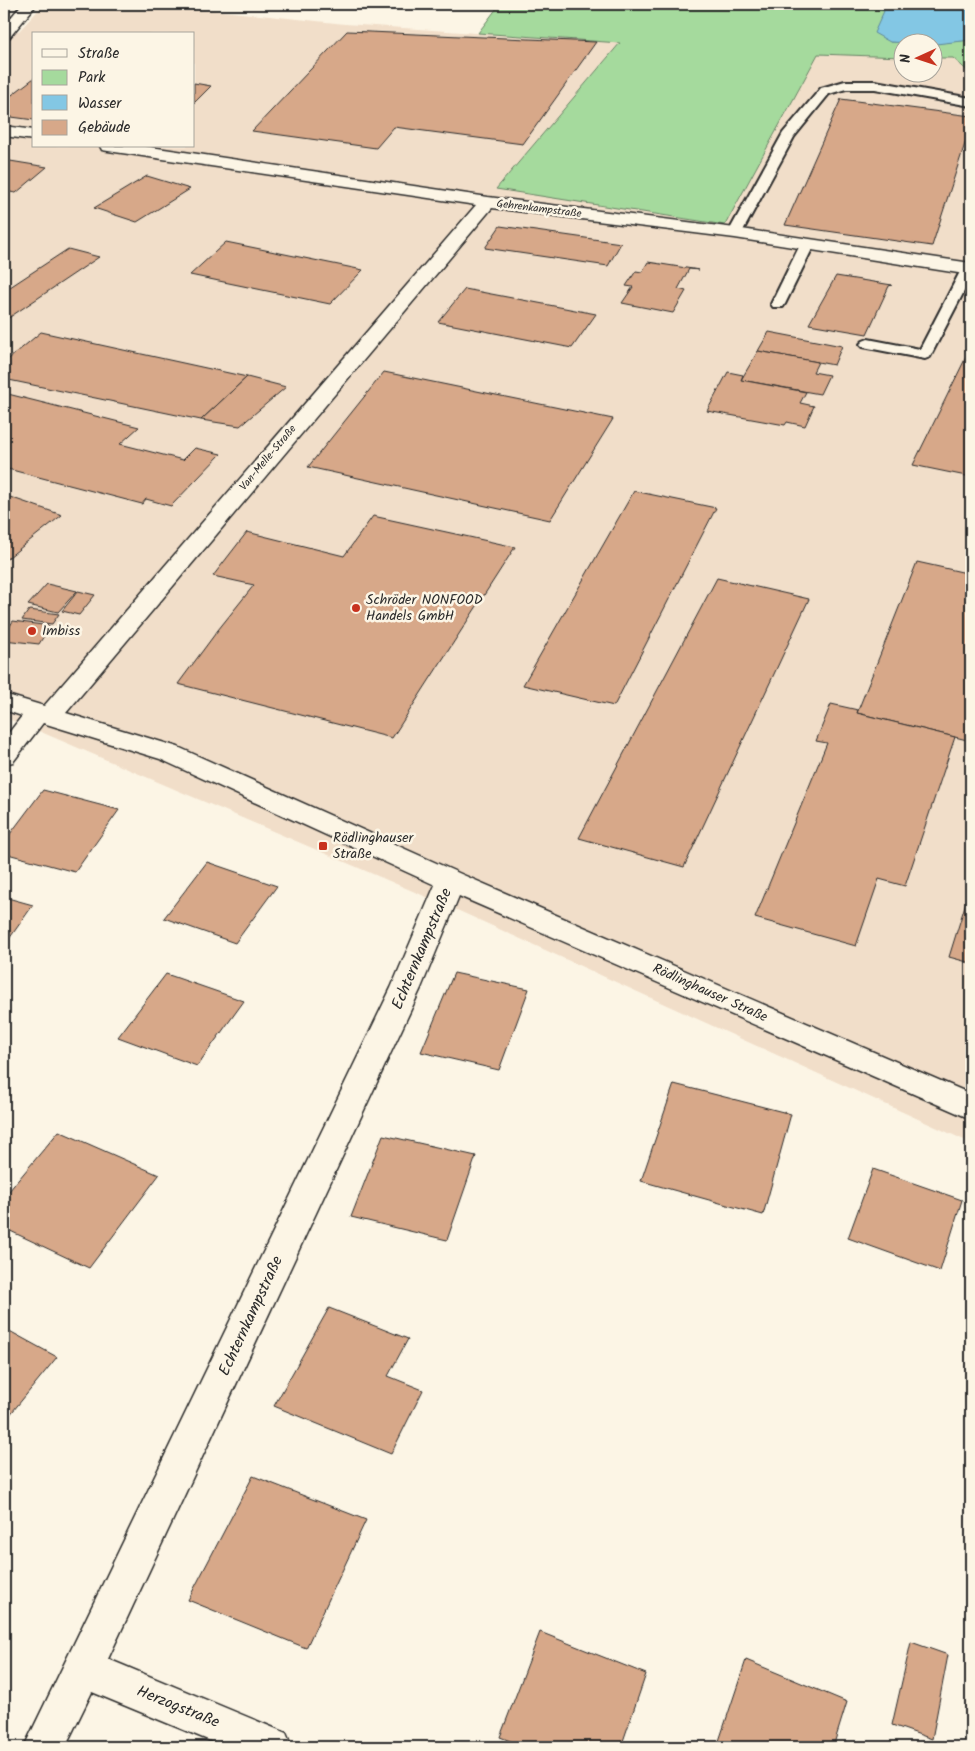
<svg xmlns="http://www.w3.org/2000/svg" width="975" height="1751" viewBox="0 0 975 1751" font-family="Kalam,sans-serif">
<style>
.built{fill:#f1dec9;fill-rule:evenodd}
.green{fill:#a5da9d;stroke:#688264}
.water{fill:#83c7e4;stroke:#60899a}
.building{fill:#d7a889;stroke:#2b2b2b}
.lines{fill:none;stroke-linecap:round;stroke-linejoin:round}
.service-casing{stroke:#2b2b2b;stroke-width:4}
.minor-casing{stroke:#2b2b2b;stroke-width:3}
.service{fill:#fcf5e5;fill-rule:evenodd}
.minor{fill:#fcf5e5;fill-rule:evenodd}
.poi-dot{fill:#c8321e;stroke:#fcf5e5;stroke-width:2}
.labels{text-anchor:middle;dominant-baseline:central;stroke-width:5;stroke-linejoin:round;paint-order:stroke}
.far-street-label{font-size:11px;fill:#2b2b2b;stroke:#fcf5e5}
.poi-label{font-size:14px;fill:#2b2b2b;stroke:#fcf5e5;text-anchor:start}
.street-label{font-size:14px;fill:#2b2b2b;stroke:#fcf5e5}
.near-street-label{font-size:16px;fill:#2b2b2b;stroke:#fcf5e5}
</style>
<rect width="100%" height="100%" fill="#fcf5e5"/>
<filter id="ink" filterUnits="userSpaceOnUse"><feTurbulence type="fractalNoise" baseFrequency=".02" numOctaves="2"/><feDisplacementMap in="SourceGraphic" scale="10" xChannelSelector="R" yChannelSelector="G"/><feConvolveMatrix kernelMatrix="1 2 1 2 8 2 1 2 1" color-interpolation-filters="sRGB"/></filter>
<g filter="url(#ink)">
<path class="built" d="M44,4H157L345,24L620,43L497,189L725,225L818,54L902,57V72H932L933,58H953L971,74V1143L457,910L20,723L4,718V32L19,31ZM34,34H194V146H34Z"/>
<g class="green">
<polygon points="500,4 875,4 884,10 890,42 904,42 902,57 818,54 725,225 496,189 620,43 478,33"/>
<polygon points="971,40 971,74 953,58 933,58 933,43"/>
</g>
<polygon class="water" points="875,4 971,4 971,40 936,44 890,42 874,33 884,11"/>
<g class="building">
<polygon points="347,31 596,42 523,144 394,127 376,148 252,131"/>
<polygon points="34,78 34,120 4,116 4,101"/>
<polygon points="194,83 211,86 194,103"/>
<polygon points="841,99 971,116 971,125 932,246 785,225"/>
<polygon points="4,160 47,167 16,193 4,191"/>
<polygon points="147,176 190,189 137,222 94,208"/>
<polygon points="500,226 621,243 608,266 485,248"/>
<polygon points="226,242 363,270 330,304 190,275"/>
<polygon points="68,249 99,257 4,321 4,291"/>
<polygon points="648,262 699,270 689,269 678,289 686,291 673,313 622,303 633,287 626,286 636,271 642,272"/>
<polygon points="836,276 892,285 889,286 867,334 809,324"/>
<polygon points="465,289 596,314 572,348 438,322"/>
<polygon points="41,332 247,377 201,420 4,379 4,363"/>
<polygon points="769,332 842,346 834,365 758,351"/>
<polygon points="971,347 971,477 913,465"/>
<polygon points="758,351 818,362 813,372 829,375 820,394 741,380"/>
<polygon points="384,372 613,419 550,520 308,467"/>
<polygon points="728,372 743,375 741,380 806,392 800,403 814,406 805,426 787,422 785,425 707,411"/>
<polygon points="247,377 286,387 240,426 201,420"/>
<polygon points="4,393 139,427 120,444 183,460 195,448 221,454 171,506 146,499 142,504 4,468"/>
<polygon points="634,491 716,508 614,706 523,685"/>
<polygon points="4,495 62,515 4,561"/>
<polygon points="373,516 515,547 392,738 178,684 218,630 254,585 213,576 247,532 344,556"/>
<polygon points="917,562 971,574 971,727 967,740 857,713"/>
<polygon points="717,578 809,599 684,867 579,838"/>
<polygon points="47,584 77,591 58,612 28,605"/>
<polygon points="78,591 95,595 79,615 62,611"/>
<polygon points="29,610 59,614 52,624 22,620"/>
<polygon points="13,621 50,626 39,644 4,640 4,636"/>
<polygon points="831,704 858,710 857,713 955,737 905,886 879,879 856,946 755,918 827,743 816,741"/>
<polygon points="43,790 119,810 75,872 4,853 4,842"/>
<polygon points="207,862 277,886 235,943 164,918"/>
<polygon points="971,886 971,963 949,957"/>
<polygon points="4,897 33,905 4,946"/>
<polygon points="454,973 529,989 499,1070 421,1052"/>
<polygon points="166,974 244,1001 197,1066 118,1037"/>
<polygon points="674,1084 791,1114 763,1215 641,1181"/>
<polygon points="59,1131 159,1175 89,1268 4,1228 4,1197"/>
<polygon points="383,1135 476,1156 447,1240 351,1217"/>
<polygon points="873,1169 962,1200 940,1271 848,1238"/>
<polygon points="329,1308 408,1339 388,1376 423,1390 391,1454 274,1406"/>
<polygon points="4,1328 57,1357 4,1422"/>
<polygon points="253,1476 366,1520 306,1648 188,1600"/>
<polygon points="540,1632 646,1674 621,1747 526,1747 500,1737"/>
<polygon points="911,1642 948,1655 932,1739 892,1725"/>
<polygon points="746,1660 847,1702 833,1747 717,1747"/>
</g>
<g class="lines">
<g class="service-casing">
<g id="service">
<polygon points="845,81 875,81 971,98 971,106 875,89 846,89 829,94 794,137 740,236 730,236 728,233 783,133 821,88"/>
<polygon points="807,241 812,242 814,245 785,304 783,307 773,307 771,304 800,245 802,242"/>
<polygon points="969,264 971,264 971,278 930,357 925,359 863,347 860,344 863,341 868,339 920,349 962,268 964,265"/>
</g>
</g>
<g class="minor-casing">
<g id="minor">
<polygon points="22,4 37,4 9,38 4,39 4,26"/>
<polygon points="4,126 34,130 34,140 4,136"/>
<polygon points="100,146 144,146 488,197 735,228 971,263 971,275 735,238 492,208 66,713 178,747 461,874 971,1094 971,1119 459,896 421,988 108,1659 286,1733 292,1747 225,1747 92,1692 65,1747 24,1747 391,988 435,885 160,759 43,723 13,762 4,764 4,739 22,716 4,710 4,694 44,706 476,205 108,151 102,150"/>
</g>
</g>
<use href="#service" class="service"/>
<use href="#minor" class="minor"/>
</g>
</g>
<g class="poi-dot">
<circle cx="356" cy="608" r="5"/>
<circle cx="32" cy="631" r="5"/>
<rect x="318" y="841" width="10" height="10" rx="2.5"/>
</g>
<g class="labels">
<g class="far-street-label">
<text transform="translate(539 209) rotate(7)">Gehrenkampstraße</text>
<text transform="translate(268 458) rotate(-50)">Van-Melle-Straße</text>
</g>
<g class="poi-label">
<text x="366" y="600">Schröder NONFOOD<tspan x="366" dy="16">Handels GmbH</tspan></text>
<text x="42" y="631">Imbiss</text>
<text x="333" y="838">Rödlinghauser<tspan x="333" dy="16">Straße</tspan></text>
</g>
<g class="street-label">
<text transform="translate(710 993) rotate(24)">Rödlinghauser Straße</text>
</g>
<g class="near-street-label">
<text transform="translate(422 949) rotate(-67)">Echternkampstraße</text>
<text transform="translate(251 1316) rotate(-65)">Echternkampstraße</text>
<text transform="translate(178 1707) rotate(22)">Herzogstraße</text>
</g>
</g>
<rect width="975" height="1751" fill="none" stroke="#fcf5e5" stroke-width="20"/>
<rect x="10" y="10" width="955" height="1731" fill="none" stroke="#2b2b2b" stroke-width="2" filter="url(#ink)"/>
<rect x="32" y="32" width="162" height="115" fill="#fcf5e5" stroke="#a8a49b"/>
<rect x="42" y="49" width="25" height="8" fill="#fcf5e5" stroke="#a8a49b"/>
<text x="78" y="58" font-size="15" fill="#2b2b2b">Straße</text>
<rect x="42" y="70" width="25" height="15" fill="#a5da9d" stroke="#a8a49b"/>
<text x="78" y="82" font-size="15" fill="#2b2b2b">Park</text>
<rect x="42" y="95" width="25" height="15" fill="#83c7e4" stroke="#a8a49b"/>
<text x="78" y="108" font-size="15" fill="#2b2b2b">Wasser</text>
<rect x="42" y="120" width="25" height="15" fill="#d7a889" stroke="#a8a49b"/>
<text x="78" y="132" font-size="15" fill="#2b2b2b">Gebäude</text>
<g transform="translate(918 58) rotate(267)"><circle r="24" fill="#fcf5e5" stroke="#a8a49b"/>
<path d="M0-4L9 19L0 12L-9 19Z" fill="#c8321e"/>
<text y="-8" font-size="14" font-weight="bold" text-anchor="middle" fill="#2b2b2b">N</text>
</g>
</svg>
